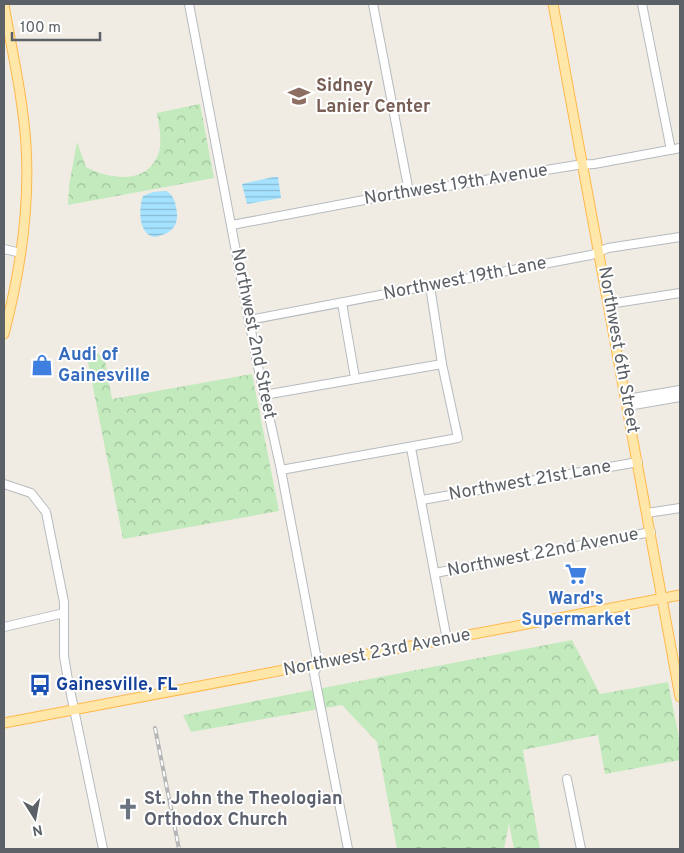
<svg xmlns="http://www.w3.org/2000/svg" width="684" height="853" viewBox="0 0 684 853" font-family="Overpass,sans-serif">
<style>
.forest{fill:url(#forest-crowns)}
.water{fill:url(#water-rules)}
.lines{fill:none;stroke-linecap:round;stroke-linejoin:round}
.minor-casing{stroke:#b6bbbf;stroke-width:10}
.major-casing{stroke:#ffb84d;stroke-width:11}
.minor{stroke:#fff;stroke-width:8}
.major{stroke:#ffe7a9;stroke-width:9}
.rail-casing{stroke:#b5b6b7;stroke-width:4}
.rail{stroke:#fff;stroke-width:2;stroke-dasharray:5.5;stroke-linecap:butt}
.labels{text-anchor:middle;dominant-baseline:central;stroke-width:4;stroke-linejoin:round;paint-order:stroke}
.education-label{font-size:18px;font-weight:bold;fill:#785e54;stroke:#fff;text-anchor:start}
.street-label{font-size:18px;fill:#5b6166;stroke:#fff}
.shop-label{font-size:18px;font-weight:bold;fill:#366cbe;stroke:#fff;text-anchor:start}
.transit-label{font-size:18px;font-weight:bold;fill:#164399;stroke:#fff;text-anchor:start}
.worship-label{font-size:18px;font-weight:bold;fill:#5b616d;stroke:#fff;text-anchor:start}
</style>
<defs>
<pattern id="forest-crowns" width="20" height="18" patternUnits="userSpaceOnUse" patternTransform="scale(1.25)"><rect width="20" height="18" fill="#c3eabd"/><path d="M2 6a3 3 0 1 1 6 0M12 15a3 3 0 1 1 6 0" fill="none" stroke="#a1c19d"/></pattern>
<pattern id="water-rules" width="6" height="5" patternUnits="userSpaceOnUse" patternTransform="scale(1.25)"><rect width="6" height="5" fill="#a4e2ff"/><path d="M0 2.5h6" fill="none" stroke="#89bbd2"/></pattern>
</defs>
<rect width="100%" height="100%" fill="#f0ece3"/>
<g class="forest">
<path d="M200,104L214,178L68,205L69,186L77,142L86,167C106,178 143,185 156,159C164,146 159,127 157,113Z"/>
<polygon points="96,351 105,361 112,399 252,374 279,511 123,539 87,357"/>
<polygon points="572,640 600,694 668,682 680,743 680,760 605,774 598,735 523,750 540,849 514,849 509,823 504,849 397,849 377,742 342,705 191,732 183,715"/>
</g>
<g class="water">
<polygon points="273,177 278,177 281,198 247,204 242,184"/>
<path d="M166,191C172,194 175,200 176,207C179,220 176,231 162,235C158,236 155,238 151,236C138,230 139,207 143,196L153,192Z"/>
</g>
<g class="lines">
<g class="minor-casing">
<g id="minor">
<polyline points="189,4 257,362 281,470 318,665 314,673 348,849"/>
<polyline points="373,4 409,192"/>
<polyline points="642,4 671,150"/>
<polyline points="232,225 380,197 577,165 594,164 680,148"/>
<polyline points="4,249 21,253"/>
<polyline points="342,303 355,378"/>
<polyline points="609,304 680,293"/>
<polyline points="249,320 591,255 608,248 680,237"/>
<polyline points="264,395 442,364"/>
<polyline points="627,399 680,390"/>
<polyline points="628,406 680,397"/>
<polyline points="411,448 447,640"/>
<polyline points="281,470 458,438 442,364 430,286"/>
<polyline points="4,484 31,493 46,512 64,602 64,656 68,680 103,849"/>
<polyline points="422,500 638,462"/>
<polyline points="647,513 680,508"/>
<polyline points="435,573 651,532"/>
<polyline points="4,627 64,613"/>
<polyline points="567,779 581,849"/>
</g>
</g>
<g class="major-casing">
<g id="major">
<polyline points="553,4 680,697"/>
<path d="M4,5C12,51 23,98 26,145C30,208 20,273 4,334"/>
<polyline points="4,723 680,595"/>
</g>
</g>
<use href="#minor" class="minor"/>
<use href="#major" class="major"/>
<g class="rail-casing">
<polyline id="rail" points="155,728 179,849"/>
</g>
<use href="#rail" class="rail"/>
</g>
<defs>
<g id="school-bare" transform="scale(1.725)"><path d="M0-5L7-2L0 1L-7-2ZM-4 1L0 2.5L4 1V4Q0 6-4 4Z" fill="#8d6e63" stroke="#fff" stroke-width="2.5" paint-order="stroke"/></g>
<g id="shop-bare" transform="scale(1.725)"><path d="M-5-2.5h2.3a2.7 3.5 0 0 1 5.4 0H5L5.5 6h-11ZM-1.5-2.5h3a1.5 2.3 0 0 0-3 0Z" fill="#3f7fe0" stroke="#fff" stroke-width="2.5" paint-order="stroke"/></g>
<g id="supermarket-bare" transform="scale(1.725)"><path d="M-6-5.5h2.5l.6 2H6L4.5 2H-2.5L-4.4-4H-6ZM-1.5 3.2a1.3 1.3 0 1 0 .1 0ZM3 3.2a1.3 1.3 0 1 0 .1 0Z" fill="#3f7fe0" stroke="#fff" stroke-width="2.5" paint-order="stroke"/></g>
<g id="bus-bare" transform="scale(1.725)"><path d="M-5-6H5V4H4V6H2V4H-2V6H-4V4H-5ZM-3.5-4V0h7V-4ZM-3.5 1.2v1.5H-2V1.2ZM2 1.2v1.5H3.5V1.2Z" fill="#1a4fb4" stroke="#fff" stroke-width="2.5" paint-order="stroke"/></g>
<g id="church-bare" transform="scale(1.725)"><path d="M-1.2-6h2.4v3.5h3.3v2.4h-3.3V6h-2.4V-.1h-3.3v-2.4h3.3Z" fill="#6b7280" stroke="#fff" stroke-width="2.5" paint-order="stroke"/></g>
</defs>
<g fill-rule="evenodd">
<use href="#school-bare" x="299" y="96"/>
<use href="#shop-bare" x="42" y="365"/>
<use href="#supermarket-bare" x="576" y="574"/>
<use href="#bus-bare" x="40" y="685"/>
<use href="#church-bare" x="128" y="809"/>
</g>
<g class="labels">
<g class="education-label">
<text x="316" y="86">Sidney<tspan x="316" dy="21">Lanier Center</tspan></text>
</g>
<g class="street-label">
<text transform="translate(456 185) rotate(-9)">Northwest 19th Avenue</text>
<text transform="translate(465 279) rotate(-11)">Northwest 19th Lane</text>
<text transform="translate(253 334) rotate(79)">Northwest 2nd Street</text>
<text transform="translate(618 350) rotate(80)">Northwest 6th Street</text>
<text transform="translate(530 481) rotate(-10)">Northwest 21st Lane</text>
<text transform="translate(543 553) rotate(-11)">Northwest 22nd Avenue</text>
<text transform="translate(377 653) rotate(-11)">Northwest 23rd Avenue</text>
</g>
<g class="shop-label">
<text x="58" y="355">Audi of<tspan x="58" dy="21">Gainesville</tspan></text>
<text x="576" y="599" text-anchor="middle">Ward's<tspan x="576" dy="21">Supermarket</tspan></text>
</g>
<g class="transit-label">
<text x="56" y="685">Gainesville, FL</text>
</g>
<g class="worship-label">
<text x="144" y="799">St. John the Theologian<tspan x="144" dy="21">Orthodox Church</tspan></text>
</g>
</g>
<rect width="684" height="853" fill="none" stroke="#5b6166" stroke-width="10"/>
<g transform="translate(35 818) rotate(169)" stroke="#ffffff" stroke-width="4" paint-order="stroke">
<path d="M0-4L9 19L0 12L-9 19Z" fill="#5b6166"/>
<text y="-8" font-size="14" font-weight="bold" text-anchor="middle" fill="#5b6166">N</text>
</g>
<path d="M12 32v8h88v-8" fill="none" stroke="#5b6166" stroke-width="2.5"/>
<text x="20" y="32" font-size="15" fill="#5b6166" stroke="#ffffff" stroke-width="4" paint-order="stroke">100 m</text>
</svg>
